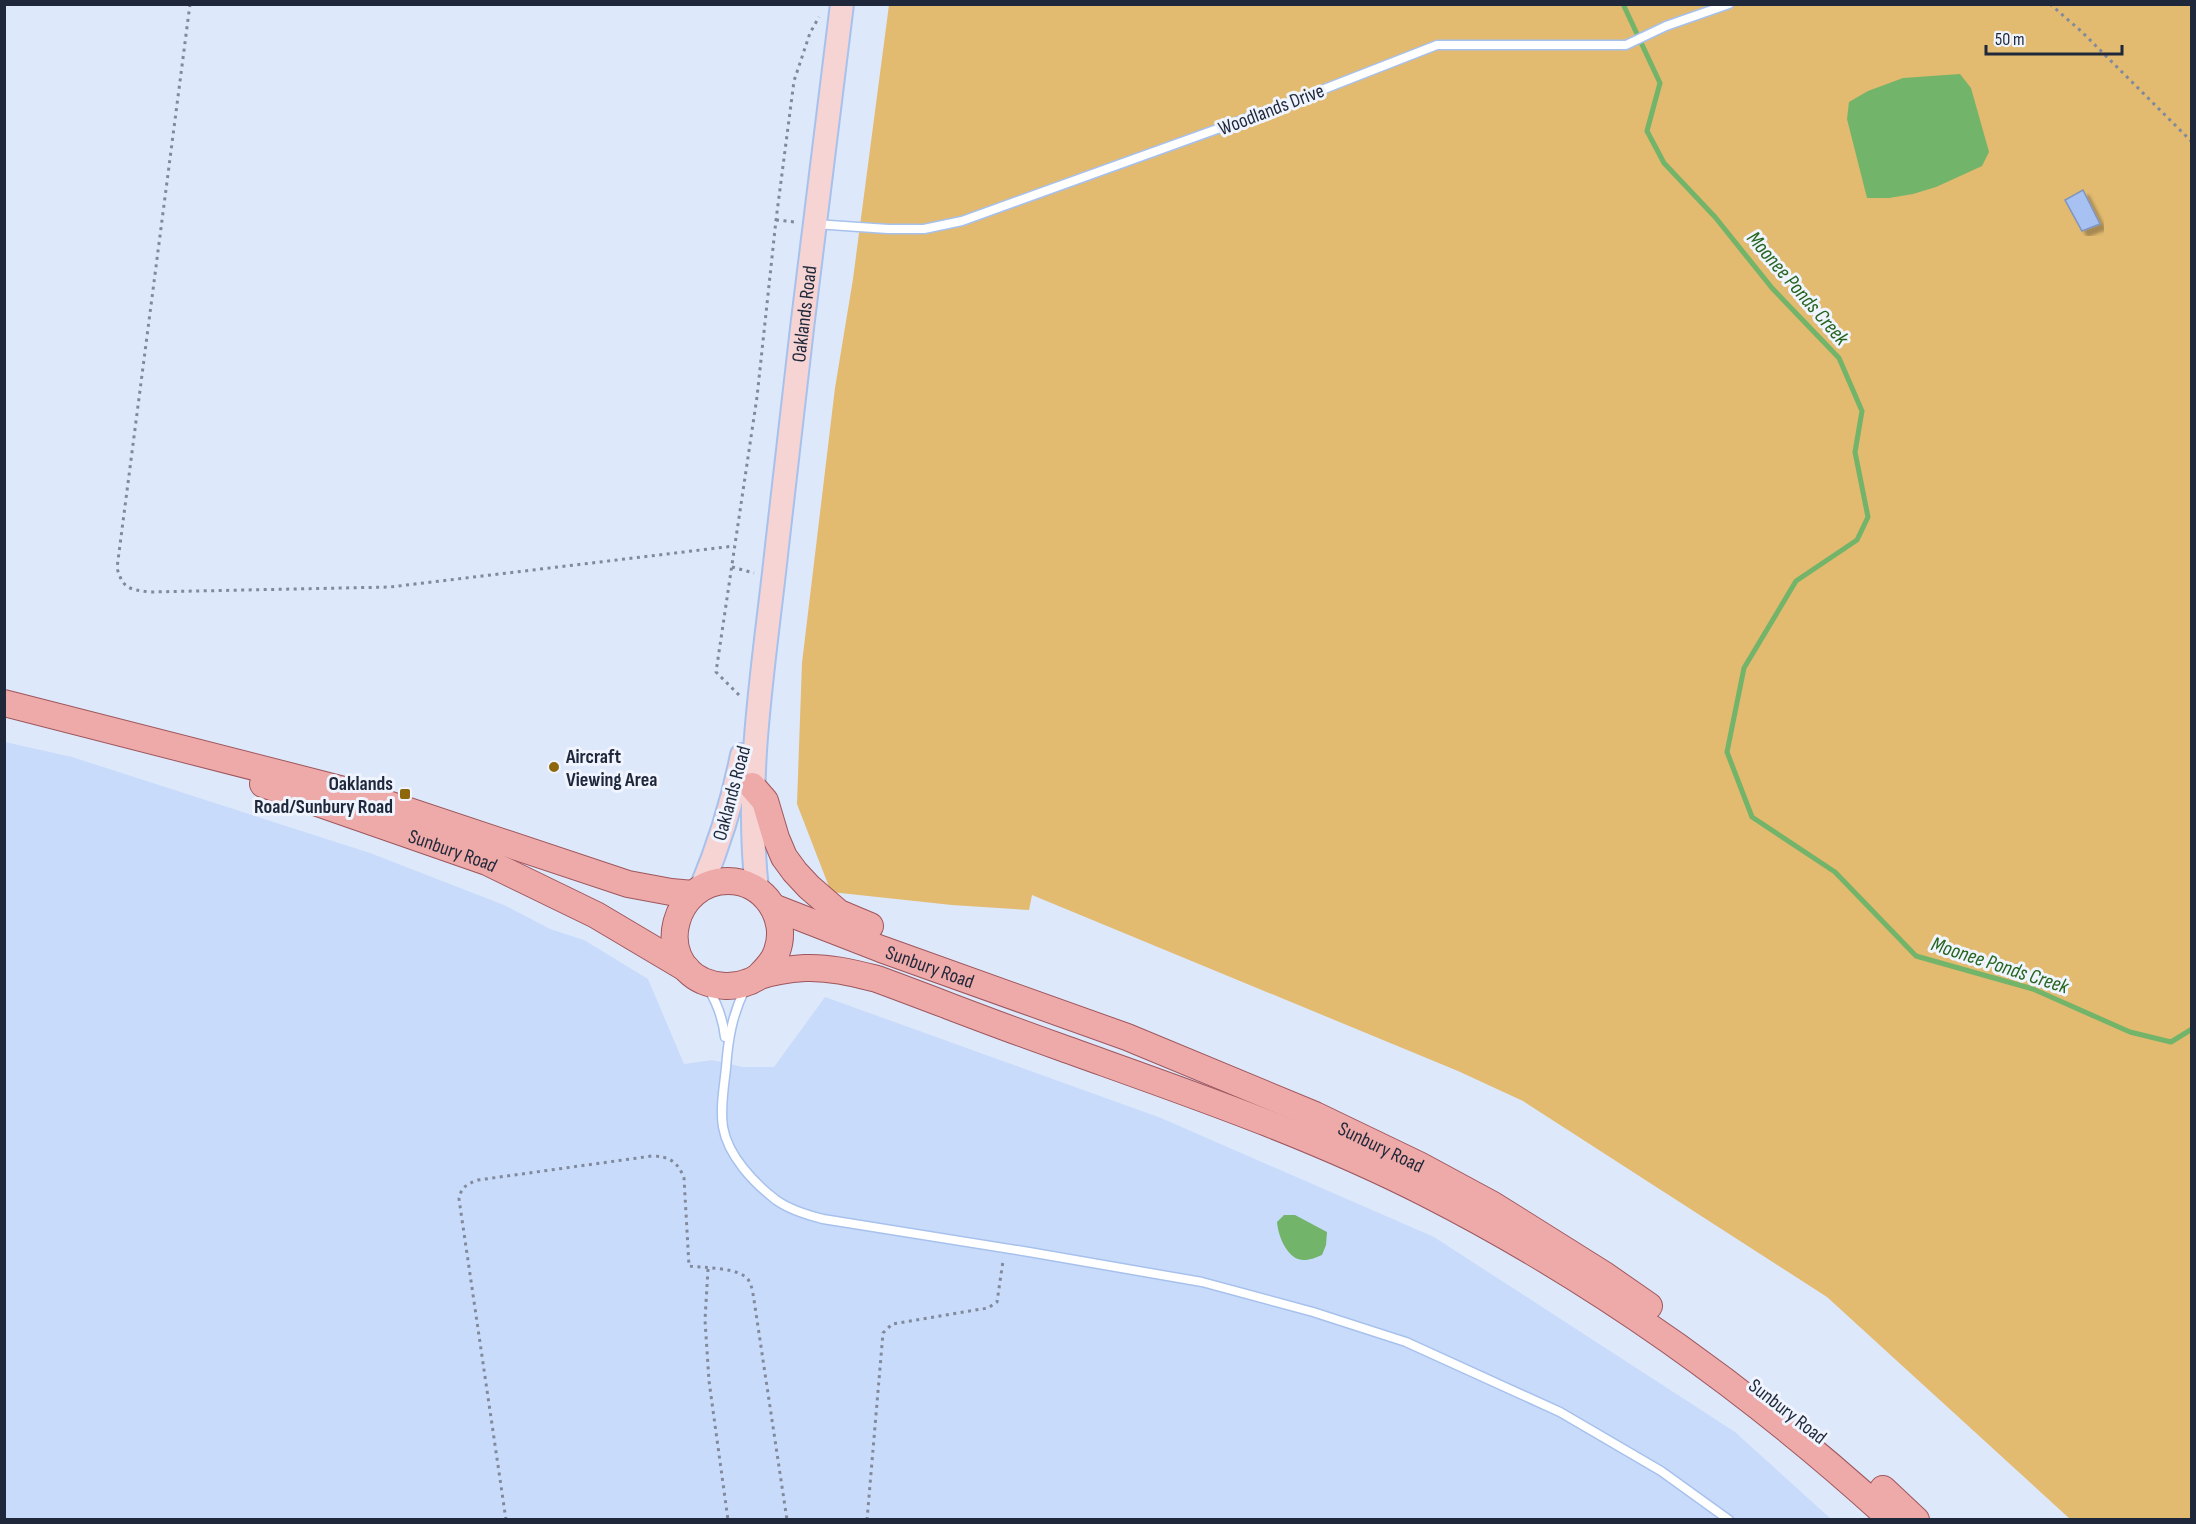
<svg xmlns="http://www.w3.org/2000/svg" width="2196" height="1524" viewBox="0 0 2196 1524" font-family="'Sofia Sans Condensed',sans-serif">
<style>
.built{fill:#c9dbfb}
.green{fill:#e2ba70}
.water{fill:#72b46a}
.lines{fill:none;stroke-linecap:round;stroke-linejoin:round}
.stream{stroke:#72b46a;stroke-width:5}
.building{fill:#a7c2f2;stroke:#7d95c0;stroke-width:1.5;filter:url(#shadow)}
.service-casing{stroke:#a7c1ed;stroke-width:11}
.secondary-casing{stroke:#a7c1ed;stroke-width:26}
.primary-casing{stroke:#9e575d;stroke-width:28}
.path{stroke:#808a9c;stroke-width:3;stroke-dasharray:3 4.5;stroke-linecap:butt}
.service{stroke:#fff;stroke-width:8}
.secondary{stroke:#f6d4d4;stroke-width:22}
.primary{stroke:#eea9a9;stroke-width:26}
.poi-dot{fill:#8e670c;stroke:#eff4fe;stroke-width:2}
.labels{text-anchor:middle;stroke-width:6;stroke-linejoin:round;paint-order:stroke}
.street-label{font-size:20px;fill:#1f283a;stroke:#eff4fe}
.poi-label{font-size:20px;font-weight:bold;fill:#1f283a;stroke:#eff4fe;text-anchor:start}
.water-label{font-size:21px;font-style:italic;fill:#26651e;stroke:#eff4fe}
</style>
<defs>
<filter id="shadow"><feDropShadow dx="5.5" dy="5.5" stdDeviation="1.5" flood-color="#0004"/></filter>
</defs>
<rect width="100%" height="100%" fill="#dde8fa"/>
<polygon class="built" points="5,742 72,757 370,853 504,905 550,929 584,940 648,979 684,1064 712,1060 743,1067 774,1067 825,997 1161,1118 1434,1237 1735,1432 1831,1519 5,1520"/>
<polygon class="green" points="889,5 2191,5 2191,1519 2070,1519 1827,1297 1523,1101 1458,1071 1032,895 1029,910 952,905 831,892 797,804 802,663 835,388 853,279"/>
<g class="water">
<polygon points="1960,74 1971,88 1989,152 1982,166 1936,187 1913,194 1889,198 1867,198 1847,119 1849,102 1868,91 1903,78"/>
<path d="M1284 1215H1295L1327 1232 1326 1245 1322 1255C1315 1258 1306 1262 1298 1259 1285 1254 1278 1234 1277 1222Z"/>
</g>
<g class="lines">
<polyline class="stream" points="1623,4 1660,83 1647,131 1664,163 1715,217 1772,288 1839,358 1862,411 1855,452 1868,517 1857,540 1796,581 1744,668 1727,752 1752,817 1835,872 1916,956 2033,989 2130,1032 2171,1042 2192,1029"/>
</g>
<polygon class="building" points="2083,190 2100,224 2082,231 2065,200"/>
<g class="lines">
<defs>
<g id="service">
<polyline points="815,224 888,229 924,229 962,221 1273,109 1437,45 1626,45 1666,26 1729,4"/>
<path d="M708 988C717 1003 723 1019 725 1037"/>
<path d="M745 989C732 1015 728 1040 726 1068 724 1087 720 1108 723 1127 728 1156 754 1183 776 1200 790 1210 807 1215 823 1219L1029 1252 1202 1282 1313 1312 1406 1342 1560 1412 1661 1471 1729 1520"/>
</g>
<g id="secondary">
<path d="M701 888C719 845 733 800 742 755"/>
<path id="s1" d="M757 889C744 775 765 659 777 546 797 365 819 185 842 4"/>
</g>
<g id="primary">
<polyline points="4,703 352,792 628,884 671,892 693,894"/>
<path id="s2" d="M263 784 487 862 596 915 687 969"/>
<polyline points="752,786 765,801 776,838 784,857 795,872 809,887 839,913 870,926"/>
<path id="s3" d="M773 907 881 949 1127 1037 1315 1115 1419 1165 1493 1205 1603 1274 1649 1306"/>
<path d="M758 977C766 969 774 962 777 951 789 918 764 881 728 881 674 881 653 958 703 981 717 987 734 988 748 982 752 981 756 978 760 976 774 971 790 969 805 968 830 967 853 973 877 979 937 1001 997 1025 1057 1046 1182 1091 1307 1133 1425 1193 1594 1279 1752 1392 1892 1520"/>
<polyline points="1883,1489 1916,1520"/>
</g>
</defs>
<use href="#service" class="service-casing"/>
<use href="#secondary" class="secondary-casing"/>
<use href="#primary" class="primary-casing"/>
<g class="path">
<path d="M190 4 117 568C123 589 129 589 149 592L390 587 734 546"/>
<polyline points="2050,4 2082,32 2192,142"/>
<polyline points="776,220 795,222"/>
<polyline points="732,567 754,573"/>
<polyline points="739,695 716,672 757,397 776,220 794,81 810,33 819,17"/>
<polyline points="708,1269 705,1320 709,1381 728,1520"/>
<path d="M506 1520 459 1199C461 1187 467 1184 478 1180L652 1156C669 1156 678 1162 684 1178L689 1266C703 1268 742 1267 749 1281 752 1286 753 1294 754 1300L787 1520"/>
<polyline points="867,1520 883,1333 892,1324 988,1308 997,1302 1003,1261"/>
</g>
<use href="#service" class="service"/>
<use href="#secondary" class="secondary"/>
<use href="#primary" class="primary"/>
</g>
<g class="poi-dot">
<circle cx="554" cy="767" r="6"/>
<rect x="399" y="788" width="12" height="12" rx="3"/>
</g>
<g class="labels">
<g class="street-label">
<text transform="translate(1271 109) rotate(-21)" y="7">Woodlands Drive</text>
<text dy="7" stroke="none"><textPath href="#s1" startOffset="578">Oaklands Road</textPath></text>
<text transform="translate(731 793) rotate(-75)" y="7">Oaklands Road</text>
<text dy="7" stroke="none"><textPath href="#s2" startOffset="201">Sunbury Road</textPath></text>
<text dy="7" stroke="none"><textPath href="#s3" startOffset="168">Sunbury Road</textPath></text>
<text dy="7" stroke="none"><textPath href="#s3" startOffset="654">Sunbury Road</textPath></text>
<text transform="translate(1788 1411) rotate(38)" y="7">Sunbury Road</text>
</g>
<g class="poi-label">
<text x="566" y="763">Aircraft<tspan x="566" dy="23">Viewing Area</tspan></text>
<text x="393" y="790" text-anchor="end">Oaklands<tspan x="393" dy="23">Road/Sunbury Road</tspan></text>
</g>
<g class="water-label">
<text transform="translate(1798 288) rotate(49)" y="7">Moonee Ponds Creek</text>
<text transform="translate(2000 965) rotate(18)" y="7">Moonee Ponds Creek</text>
</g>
</g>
<rect width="2196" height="1524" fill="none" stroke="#1f283a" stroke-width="12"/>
<path d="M1986 45v9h136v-9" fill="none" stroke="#1f283a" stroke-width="3"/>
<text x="1995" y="45" font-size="18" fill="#1f283a" stroke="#eff4fe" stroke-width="4.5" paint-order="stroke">50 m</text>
</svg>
